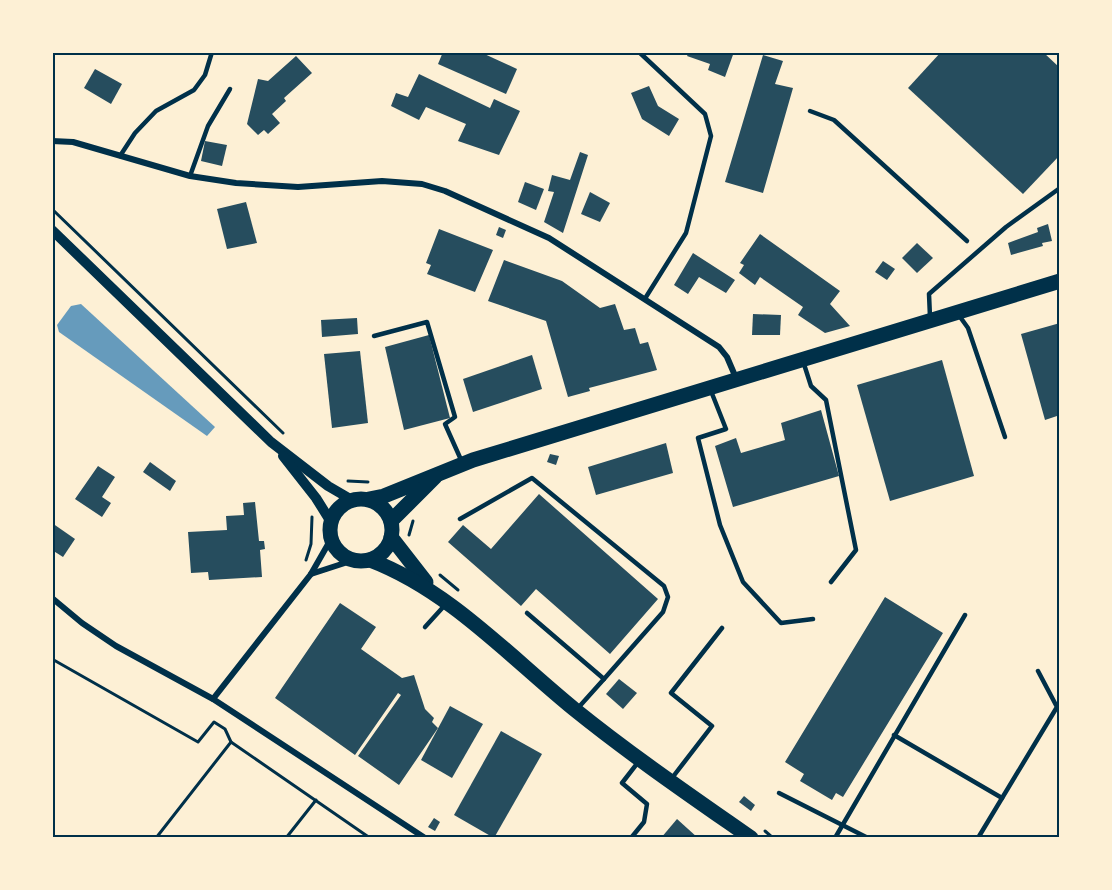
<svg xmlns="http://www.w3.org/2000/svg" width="1112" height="890" viewBox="0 0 1112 890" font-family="Cabin,sans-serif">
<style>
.water{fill:#669bbc}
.building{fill:#264d5e}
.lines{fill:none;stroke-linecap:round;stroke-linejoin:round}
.path{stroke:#003049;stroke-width:3}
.service{stroke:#003049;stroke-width:4.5}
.minor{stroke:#003049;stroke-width:6}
.tertiary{stroke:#003049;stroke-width:10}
.primary{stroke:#003049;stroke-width:15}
.neatline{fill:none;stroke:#003049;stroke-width:2}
</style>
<rect width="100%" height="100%" fill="#fdf0d5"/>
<polygon class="water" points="81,304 215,427 207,436 59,332 57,325 71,306"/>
<g class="building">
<polygon points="443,52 480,52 517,69 506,94 438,64"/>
<polygon points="689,52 734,52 725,77 708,70 710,64 687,56"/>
<polygon points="941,52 1043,52 1060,68 1060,155 1023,194 908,88"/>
<polygon points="763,55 783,61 775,84 793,88 763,193 725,182"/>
<polygon points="296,56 312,73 284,98 286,101 272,114 280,123 268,134 264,130 258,135 247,124 258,79 268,81"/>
<polygon points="95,69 122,84 111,104 84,88"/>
<polygon points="419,74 490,108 494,99 520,111 499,155 458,141 466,124 426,107 419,120 391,106 396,93 408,97"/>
<polygon points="649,86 658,106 679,119 669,136 642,119 631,93"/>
<polygon points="205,141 227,145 222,166 201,161"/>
<polygon points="580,152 588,155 563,233 544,222 554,192 548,191 552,175 570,180"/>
<polygon points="525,182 544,189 536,210 518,202"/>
<polygon points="590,192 610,203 600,222 581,214"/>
<polygon points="246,202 257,243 227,249 217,209"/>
<polygon points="1048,224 1052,241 1042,243 1043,246 1011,255 1008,243 1038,232 1037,228"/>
<polygon points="499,227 506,230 503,238 496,235"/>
<polygon points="439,229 493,250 475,292 427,274 431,265 426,263"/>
<polygon points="760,234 840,291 830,304 850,326 825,333 798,315 803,307 760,277 755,285 739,273 744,265 740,263"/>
<polygon points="917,243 933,258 917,273 902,258"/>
<polygon points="693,253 735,280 726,293 699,277 688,294 674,285"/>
<polygon points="504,260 562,281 600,308 615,304 624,330 635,328 640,344 648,342 657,370 589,388 590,391 568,397 546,321 488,301"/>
<polygon points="883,261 895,269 887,280 875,272"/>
<polygon points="753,314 781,315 780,335 752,335"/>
<polygon points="357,318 358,334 322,337 321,320"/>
<polygon points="1060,323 1060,415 1045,420 1021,334"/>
<polygon points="429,335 450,418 404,430 385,347"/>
<polygon points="360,351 368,423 332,428 324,354"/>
<polygon points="532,355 542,389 473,412 463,379"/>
<polygon points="942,360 974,476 890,501 857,385"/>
<polygon points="821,410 839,476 733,507 715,446 736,438 741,453 785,440 781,423"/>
<polygon points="666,443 673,473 596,495 588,467"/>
<polygon points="550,454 559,456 556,465 547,462"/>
<polygon points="150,462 176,481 170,491 143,472"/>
<polygon points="98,466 115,477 102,497 111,503 102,517 75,499"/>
<polygon points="539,494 658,599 610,654 536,589 521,606 448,542 463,525 491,549"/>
<polygon points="255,502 259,541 264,541 265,549 260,550 262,577 209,580 208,572 191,573 188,532 227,530 226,516 244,515 243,503"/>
<polygon points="52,523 75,539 63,557 52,550"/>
<polygon points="885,597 943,633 843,797 836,793 832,800 800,781 804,774 785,762"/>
<polygon points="340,603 376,627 361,649 402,678 414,675 425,709 434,718 432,722 438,728 399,785 358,756 401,695 398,693 355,755 275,698"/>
<polygon points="619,679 637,693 623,709 606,694"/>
<polygon points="450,706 483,724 452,778 421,760"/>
<polygon points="501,731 542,754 494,838 454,815"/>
<polygon points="744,796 755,805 751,811 739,802"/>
<polygon points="434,818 440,822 435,831 428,827"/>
<polygon points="677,819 698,838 661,838"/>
</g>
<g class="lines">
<g class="path">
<polyline points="52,209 283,433"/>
<polyline points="348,481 368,482"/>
<polyline points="409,535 413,521"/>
<polyline points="306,560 311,544 312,517"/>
<polyline points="440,575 458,590"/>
<polyline points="52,659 198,742 214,722 225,729 231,742"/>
<polyline points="765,831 773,838"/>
<polyline points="156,838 231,742 370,838"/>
<polyline points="286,838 316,800"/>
</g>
<g class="service">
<polyline points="639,52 705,114 711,136 686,233 646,297"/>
<polyline points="810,111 834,120 967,241"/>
<polyline points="120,156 135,133 156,111 194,90 205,75 212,52"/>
<polyline points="190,176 208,126 230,89"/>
<polyline points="958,314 968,328 1005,437"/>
<polyline points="930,317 929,294 1006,227 1060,188"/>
<polyline points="374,336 427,322 455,417 445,424 462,462"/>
<polyline points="803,361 811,386 826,400 856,550 831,582"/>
<polyline points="711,391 726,429 698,438 720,525 743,582 781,623 813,619"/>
<polyline points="460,519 532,478 664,586 668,597 663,612 604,679"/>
<polyline points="527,613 604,679 578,708"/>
<polyline points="425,627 445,605"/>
<polyline points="894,735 1002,798"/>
<polyline points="672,778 712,726 671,693 722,628"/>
<polyline points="779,793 868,838"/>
<polyline points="631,838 644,822 647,804 622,783 639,761"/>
<polyline points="835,838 965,615"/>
<polyline points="978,838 1057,707 1038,671"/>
</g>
<g class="minor">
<polyline points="52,141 73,142 190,176 236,183 298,187 382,181 422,184 445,191 549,238 719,347 727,357 736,378"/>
<polyline points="311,574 354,560"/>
<polyline points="52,598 82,623 116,646 213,699 425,838"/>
<polyline points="213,699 311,574 331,539"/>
</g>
<g class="tertiary">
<polyline points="52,230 271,442 328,486 352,500"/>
<polyline points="283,456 316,498 331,522"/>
</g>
<g class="primary">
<circle cx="361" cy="530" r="31"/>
<polyline points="369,499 384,496 473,460 1060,281"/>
<polyline points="391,521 435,477"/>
<polyline points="391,537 426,582"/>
<path d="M370 560C449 590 509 656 574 709 631 755 691 796 751 838"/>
</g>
</g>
<rect width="1112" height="890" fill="none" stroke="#fdf0d5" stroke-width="108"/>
<rect x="54" y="54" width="1004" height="782" class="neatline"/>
</svg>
